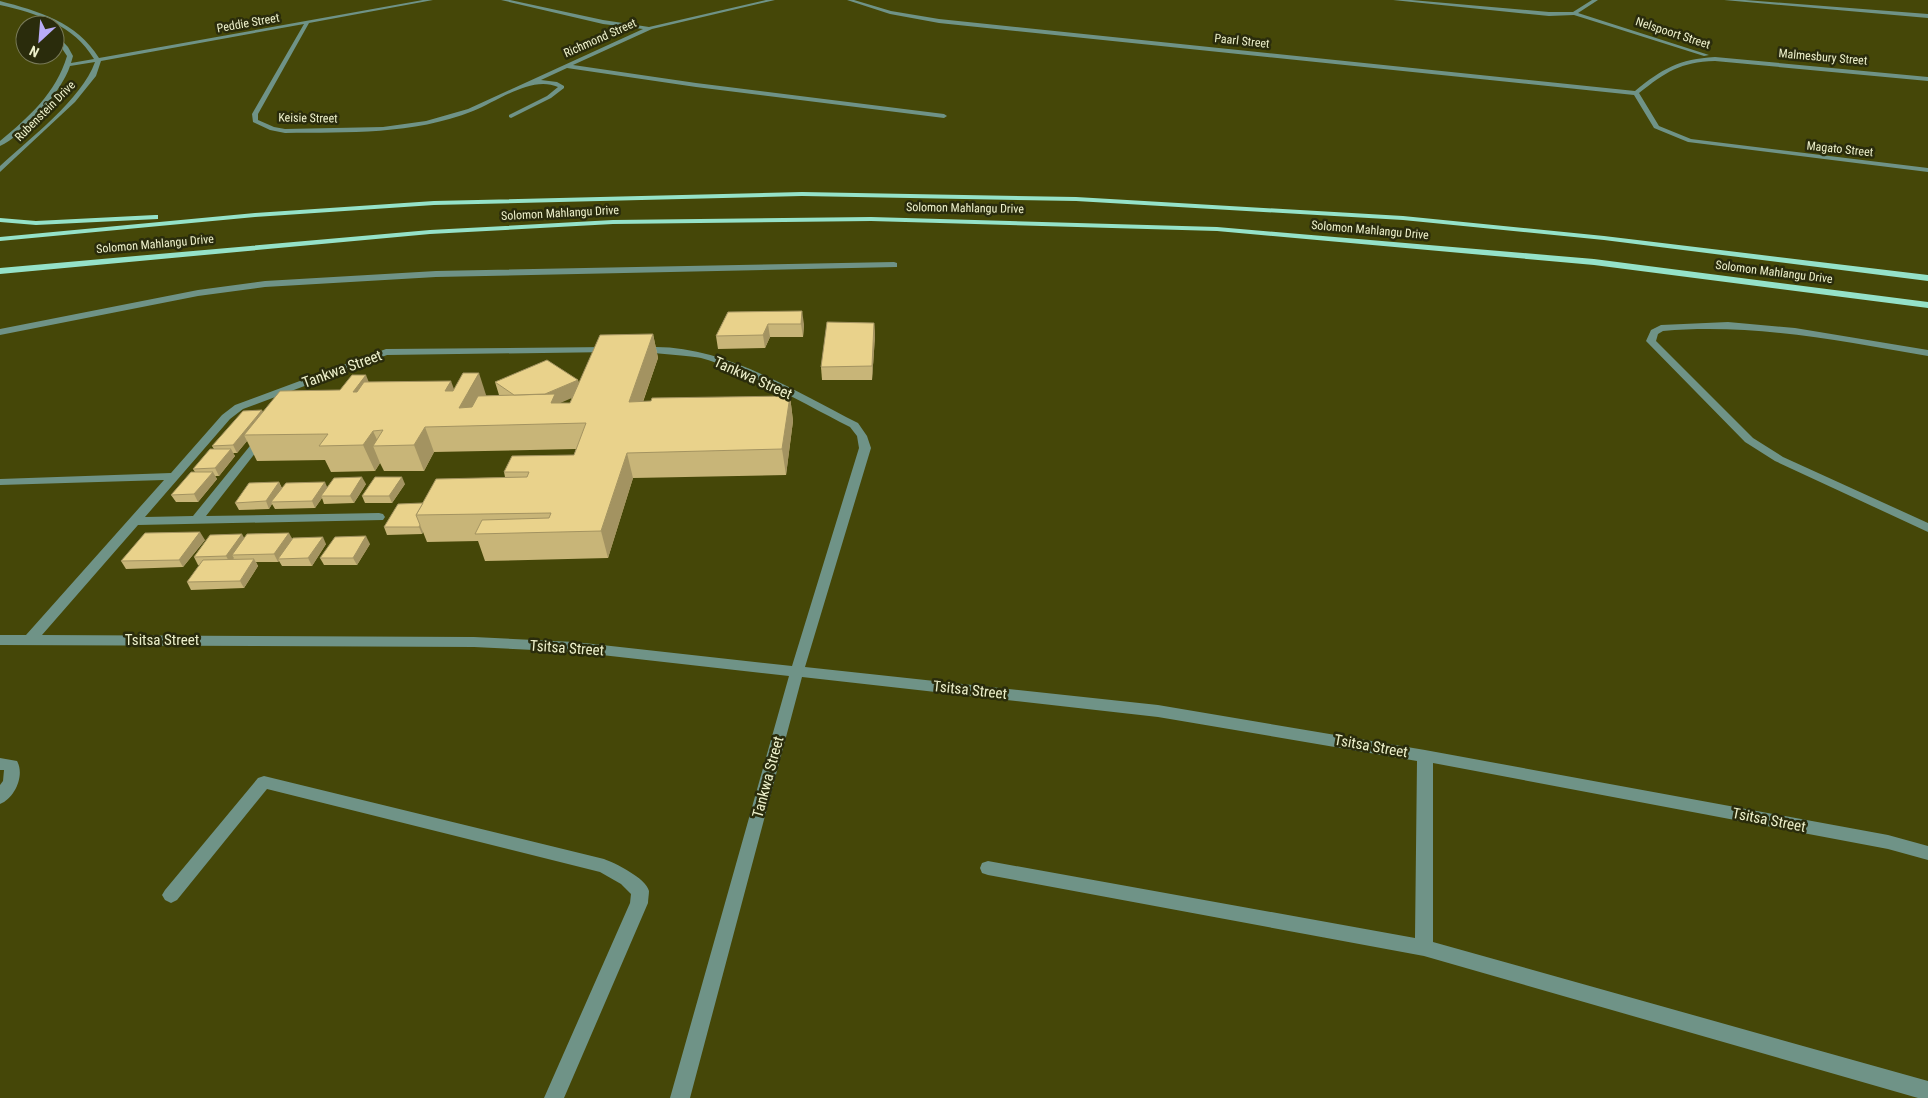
<svg xmlns="http://www.w3.org/2000/svg" width="1928" height="1098" viewBox="0 0 1928 1098" font-family="'Roboto Condensed',sans-serif">
<style>
.lines{fill:none;stroke-linecap:round;stroke-linejoin:round}
.minor{fill:#6f9387;fill-rule:evenodd}
.major{fill:#95e2c9;fill-rule:evenodd}
.wall{fill:#c8b578;fill-rule:evenodd}
.shaded-wall{fill:#a39361}
.building{fill:#e9d28b;stroke:#a39361}
.labels{text-anchor:middle;stroke-width:5;stroke-linejoin:round;paint-order:stroke}
.far-street-label{font-size:12px;fill:#edf0cb;stroke:#2a2c0c}
.street-label{font-size:15px;fill:#edf0cb;stroke:#2a2c0c}
</style>
<rect width="100%" height="100%" fill="#454708"/>
<g class="lines">
<g class="minor">
<path d="M423 0H433L309 23 258 114V120L274 127 285 129 383 127 426 121 468 109 643 29 603 24 501 0H510L603 20 649 27 766 0H775L652 29 573 65 696 83 944 114 947 116 944 118 696 87 567 68 541 80 557 82 564 86V88L551 98 511 118 509 117V115L547 96 558 87C532 75 498 101 473 111 413 135 348 132 285 133L270 130 253 122 252 114 304 24 101 61 96 76 75 102 0 172V166C29 139 82 99 95 62L70 66C62 91 23 136 0 146V141C29 117 56 93 67 56L55 38V33L68 47 73 56 71 63 94 59C74 25 36 13 0 5V1C38 11 77 22 99 58Z"/>
<path d="M847 0H854L891 11 939 19 1635 91C1662 69 1679 59 1715 57L1928 77V81L1715 61C1680 62 1666 72 1639 93L1659 126 1691 139 1928 168V172L1688 142 1654 128 1634 95 939 23 890 14Z"/>
<polygon points="1393,0 1411,0 1549,12 1573,12 1592,0 1598,0 1578,13 1709,55 1704,56 1574,15 1549,16"/>
<polygon points="1724,0 1745,0 1928,14 1928,18"/>
<polygon points="894,262 897,263 897,267 436,277 265,287 198,296 0,335 0,329 198,290 265,281 436,271"/>
<path d="M1728 322 1795 328 1928 350V356C1840 341 1753 323 1663 331L1658 334 1656 341 1753 438 1783 457 1928 523V532L1775 461 1745 442 1646 341 1651 330 1661 325Z"/>
<path d="M609 347 614 350 612 352 387 355 243 409 230 419 145 517 193 516 258 436 262 435 267 438 206 516 379 513 383 514 385 517 383 520 138 525 42 635 474 637 575 642 792 666 859 448 857 436 850 427C804 404 751 372 701 358 689 355 638 353 634 350 639 345 649 347 656 347 726 347 796 392 858 423L867 436 871 448 805 667 1158 705 1425 750 1888 835 1928 846V860L1888 849 1433 763V942L1928 1081V1098H1918L1424 956 988 875 982 873 980 868 982 863 988 861 1415 938 1417 761 1158 717 802 677 690 1098H670L789 676 575 652 474 647 0 645V635H26L164 480 0 485V479L171 473 222 415 235 405 386 349Z"/>
<path d="M0 758 17 761C25 775 15 798 0 804V785L3 781 4 770H0Z"/>
<path d="M264 776 604 859C615 863 646 878 649 891 649 894 648 900 648 903L564 1098H544L630 903 631 894 621 884 600 872 267 789 177 900 171 903 165 900 162 895 165 890 258 778Z"/>
</g>
<g class="major">
<polygon points="802,192 1076,197 1403,216 1604,236 1928,275 1928,281 1604,240 1403,220 1076,201 802,196 434,205 255,217 0,241 0,237 255,213 434,201"/>
<polygon points="155,215 158,215 158,219 36,225 0,222 0,218 36,221"/>
<polygon points="871,217 1217,227 1594,259 1928,302 1928,308 1594,265 1217,231 871,221 613,224 430,234 0,274 0,268 430,230 613,220"/>
</g>
</g>
<g class="wall">
<polygon points="728,312 804,324 803,337 770,337 765,348 718,349 716,336"/>
<polygon points="874,323 875,336 872,380 822,380 821,367"/>
<path d="M653 334 658 358 643 402 790 396 793 421 786 475 633 478 608 558 485 561 478 541 427 542 423 532 422 534 387 535 384 527 423 503 505 477 504 472 574 455 576 449 434 452 424 471H384L380 463 375 471 331 472 325 460 257 461 247 441 237 453H233L235 456 219 476H215L217 479 198 502H176L171 495 195 472 193 469 214 449 212 446 263 412 369 382 454 389 487 396 499 395 495 382 578 380 579 383ZM572 397 570 403H559Z"/>
<polygon points="279,482 282,488 327,487 366,484 354,503 324,504 322,498 315,508 275,509 272,504 269,509 239,510 235,503"/>
<polygon points="405,484 392,503 365,503 362,496"/>
<polygon points="244,538 292,539 326,544 312,566 282,566 279,561 278,562 256,562 258,566 244,588 191,590 187,582 200,565 198,565 194,557"/>
<polygon points="205,540 183,567 126,569 121,561"/>
<polygon points="370,544 357,565 324,565 320,558"/>
</g>
<g class="shaded-wall">
<polygon points="802,311 804,324 803,337 801,324"/>
<polygon points="874,323 875,336 872,380 872,366"/>
<polygon points="768,324 770,337 765,348 763,335"/>
<polygon points="653,334 658,358 634,427 629,402"/>
<polygon points="479,373 487,398 472,426 459,408"/>
<polygon points="366,375 376,400 353,392"/>
<polygon points="578,380 581,394 558,404 525,403"/>
<polygon points="451,381 460,405 445,391"/>
<polygon points="790,396 793,421 786,475 782,449"/>
<polygon points="262,410 266,417 244,435 247,441 237,453 233,445"/>
<polygon points="425,427 434,452 424,471 414,445"/>
<polygon points="373,431 380,446 373,446 380,463 375,471 363,445"/>
<polygon points="231,449 235,456 219,476 215,468"/>
<polygon points="627,453 633,478 608,558 601,531"/>
<polygon points="213,472 217,479 198,502 194,494"/>
<polygon points="362,477 366,484 354,503 350,496"/>
<polygon points="402,477 405,484 392,503 389,496"/>
<polygon points="279,482 282,489 271,502 272,504 269,509 266,501"/>
<polygon points="325,482 328,489 321,496 322,498 315,508 312,501"/>
<polygon points="420,525 423,532 422,534 419,527"/>
<polygon points="200,532 205,540 183,567 179,560"/>
<polygon points="289,533 293,540 278,559 279,561 278,562 274,554"/>
<polygon points="242,534 246,541 232,555 234,558 230,563 226,556"/>
<polygon points="366,536 370,544 357,565 353,558"/>
<polygon points="323,537 326,544 312,566 308,558"/>
<polygon points="254,559 258,566 244,588 240,581"/>
</g>
<g class="building">
<polygon points="802,311 801,324 768,324 763,335 716,336 728,312"/>
<polygon points="827,322 874,323 872,366 821,367"/>
<polygon points="653,334 629,402 651,401 652,398 790,396 782,449 627,453 601,531 475,534 482,520 549,518 551,513 416,515 436,479 527,477 529,472 504,472 512,456 574,455 586,423 425,427 414,445 373,446 383,430 373,431 363,445 319,446 328,434 244,435 280,391 340,390 352,375 366,375 353,392 357,392 364,382 451,381 445,391 453,391 463,373 479,373 459,408 472,407 478,396 555,394 551,403 570,403 600,335"/>
<polygon points="547,360 578,380 545,394 514,395 495,382"/>
<polygon points="262,410 233,445 212,446 243,411"/>
<polygon points="210,449 231,449 215,468 193,469"/>
<polygon points="191,472 213,472 194,494 171,495"/>
<polygon points="362,477 350,496 321,496 334,478"/>
<polygon points="375,477 402,477 389,496 362,496"/>
<polygon points="279,482 266,501 235,503 249,483"/>
<polygon points="325,482 312,501 271,502 286,483"/>
<polygon points="423,503 416,515 420,525 419,527 384,527 398,504"/>
<polygon points="200,532 179,560 121,561 145,533"/>
<polygon points="289,533 274,554 232,555 247,534"/>
<polygon points="242,534 226,556 194,557 210,535"/>
<polygon points="366,536 353,558 320,558 335,537"/>
<polygon points="323,537 308,558 278,559 293,538"/>
<polygon points="254,559 240,581 187,582 203,560"/>
</g>
<g class="labels">
<g class="far-street-label">
<text transform="translate(248 23) rotate(-10)" y="4">Peddie Street</text>
<text transform="translate(1673 33) rotate(18)" y="4">Nelspoort Street</text>
<text transform="translate(600 38) rotate(-24)" y="4">Richmond Street</text>
<text transform="translate(1242 41) rotate(6)" y="4">Paarl Street</text>
<text transform="translate(1823 57) rotate(5)" y="4">Malmesbury Street</text>
<text transform="translate(45 111) rotate(-45)" y="4">Rubenstein Drive</text>
<text transform="translate(308 118) rotate(1)" y="4">Keisie Street</text>
<text transform="translate(1840 149) rotate(6)" y="4">Magato Street</text>
<text transform="translate(965 208) rotate(1)" y="4">Solomon Mahlangu Drive</text>
<text transform="translate(560 213) rotate(-3)" y="4">Solomon Mahlangu Drive</text>
<text transform="translate(1370 230) rotate(5)" y="4">Solomon Mahlangu Drive</text>
<text transform="translate(155 244) rotate(-5)" y="4">Solomon Mahlangu Drive</text>
<text transform="translate(1774 272) rotate(7)" y="4">Solomon Mahlangu Drive</text>
</g>
<g class="street-label">
<text transform="translate(342 369) rotate(-20)" y="5">Tankwa Street</text>
<text transform="translate(753 378) rotate(24)" y="5">Tankwa Street</text>
<text x="162" y="645">Tsitsa Street</text>
<text transform="translate(567 648) rotate(4)" y="5">Tsitsa Street</text>
<text transform="translate(970 690) rotate(6)" y="5">Tsitsa Street</text>
<text transform="translate(1371 746) rotate(10)" y="5">Tsitsa Street</text>
<text transform="translate(768 777) rotate(-75)" y="5">Tankwa Street</text>
<text transform="translate(1769 820) rotate(11)" y="5">Tsitsa Street</text>
</g>
</g>
<g transform="translate(40 40) rotate(206)"><circle r="24" fill="#2a2c0c" stroke="#787a58"/>
<path d="M0-4L9 19L0 12L-9 19Z" fill="#b8abf7"/>
<text y="-8" font-size="14" font-weight="bold" text-anchor="middle" fill="#edf0cb">N</text>
</g>
</svg>
